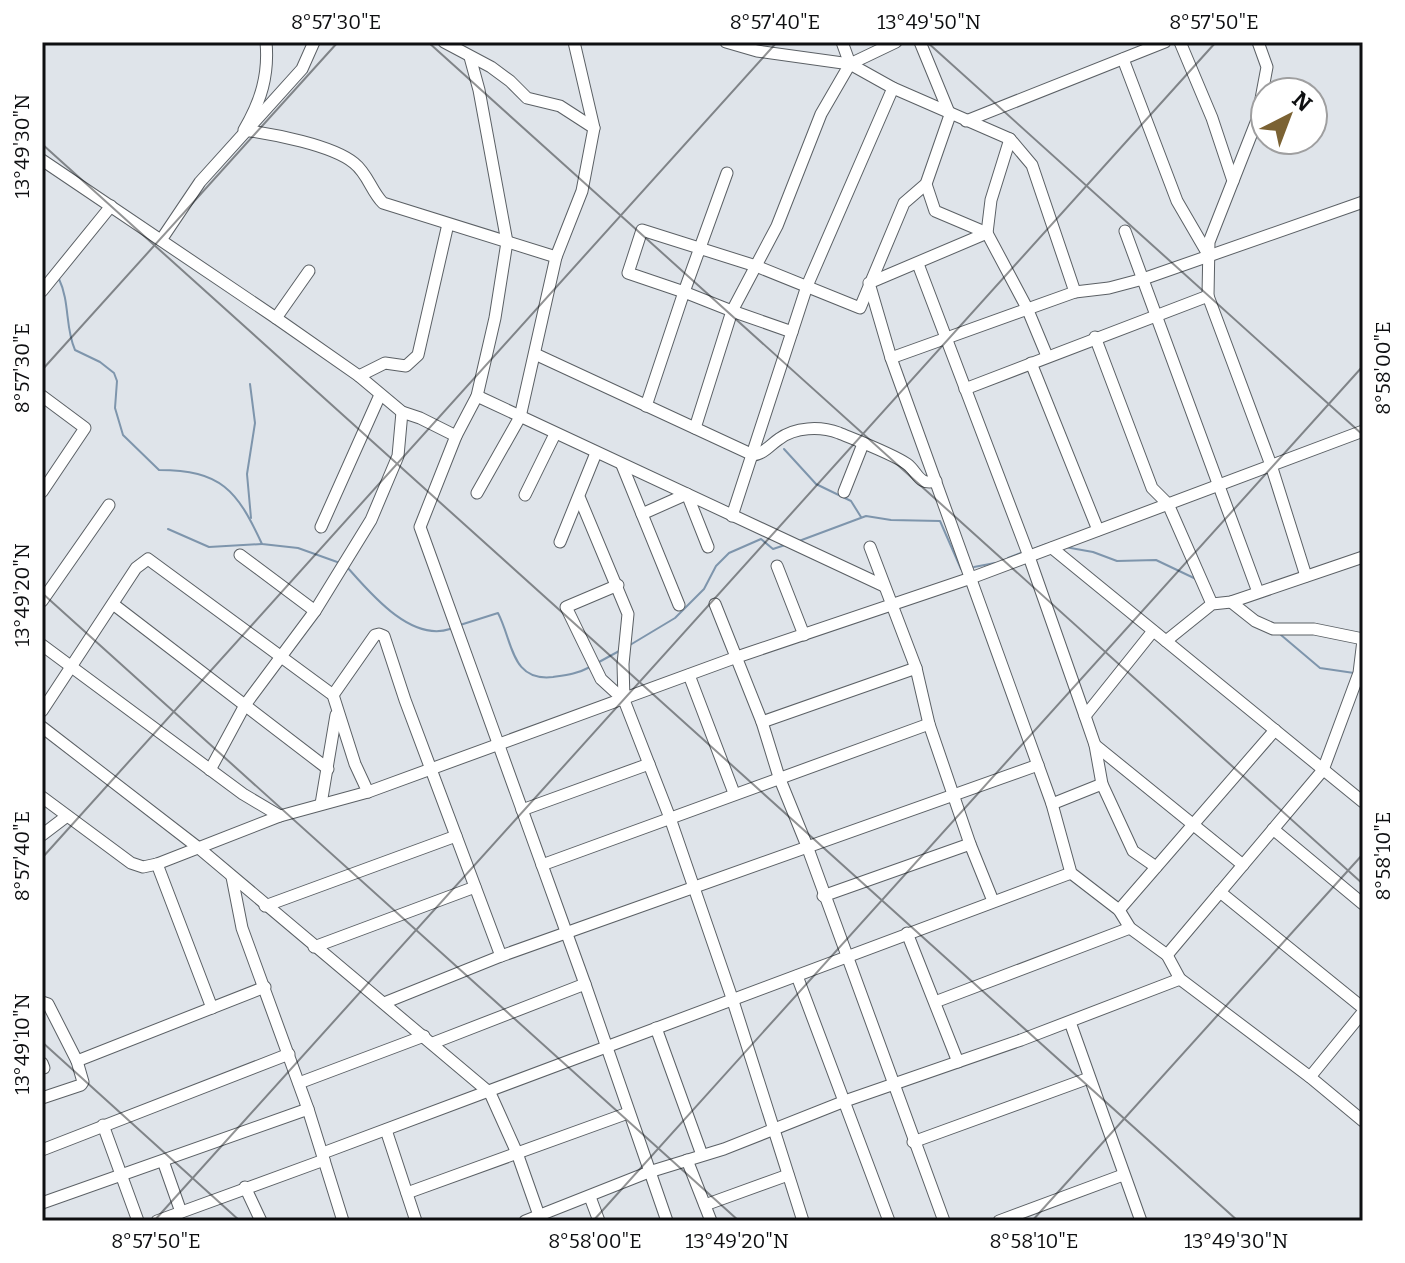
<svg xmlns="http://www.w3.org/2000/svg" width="1405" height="1263" viewBox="0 0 1405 1263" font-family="Bitter,serif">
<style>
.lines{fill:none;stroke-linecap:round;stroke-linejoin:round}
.stream{stroke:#7e95ac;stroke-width:2}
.minor-casing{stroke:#5b6065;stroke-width:13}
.minor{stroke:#fff;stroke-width:11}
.ticks{fill:none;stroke:#0e0f11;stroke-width:2;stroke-opacity:0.45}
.neatline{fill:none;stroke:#0e0f11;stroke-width:3}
.ticks-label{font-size:20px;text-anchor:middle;fill:#0e0f11}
</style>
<rect width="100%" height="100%" fill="#dfe4ea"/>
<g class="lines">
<g class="stream">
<path d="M59 279C70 302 65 328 75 350L100 362 114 373 117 381 115 408 123 435 159 470C221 470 237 490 262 544L298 548 340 563"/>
<polyline points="250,384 255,423 247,474 251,518"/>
<polyline points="784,449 816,484 851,501 861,517"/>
<polyline points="168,529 209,547 262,544"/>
<polyline points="799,541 866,516 891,520 940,521 961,569 963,569"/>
<polyline points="1065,547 1093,552 1117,561 1156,560 1196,579"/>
<polyline points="1031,550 1047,544"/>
<polyline points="1008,558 1021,553"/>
<polyline points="974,567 995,563"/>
<path d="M348 568C371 594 411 642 450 629"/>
<path d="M460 625 498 613C513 642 511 682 553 677 567 675 577 674 590 667"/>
<polyline points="1281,635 1320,668 1354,673"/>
<polyline points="630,645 675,618 704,589 716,566 729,553 761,539 773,549 785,545"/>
<polyline points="599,662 621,650"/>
</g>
<defs>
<g id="minor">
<path d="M266 42C269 75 261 101 244 130 273 134 332 145 354 163 368 174 371 191 383 203L556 257"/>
<polyline points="444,42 491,67 510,81 527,98 560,106 594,128"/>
<polyline points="726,42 757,51 850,64 893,88 1010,139 1032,165 1075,292"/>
<polyline points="842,42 850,64"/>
<polyline points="1180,42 1212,118 1233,181 1209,242 1208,296 1271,465 1306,576"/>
<polyline points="470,57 479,90 507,242 495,318 477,396 456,436 420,527 585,984 667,1221"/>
<polyline points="1123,59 1177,201 1209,256"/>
<polyline points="966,121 1165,42"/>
<polyline points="1010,139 991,200 987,233 1027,308 1047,356"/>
<polyline points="42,160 276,318 359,376 402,412 420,418 456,436"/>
<polyline points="727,173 684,292 628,273 642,230 756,266 860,308 904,203 926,184 950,115 920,42"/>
<polyline points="1233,181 1257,120 1267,67 1258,42"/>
<polyline points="926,184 935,211 987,233"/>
<polyline points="1125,231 1258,592"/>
<polyline points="987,233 869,283 891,358 1052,804 1071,873 1119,910 1130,928 1167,955 1180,979 1310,1077 1363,1121"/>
<polyline points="161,240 200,182 302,69 314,42"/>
<polyline points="918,264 1027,551 1085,716 1095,745 1102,784 1133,851 1156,867"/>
<polyline points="42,291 111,206"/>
<polyline points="276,318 309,271"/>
<polyline points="1095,337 1152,488 1168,504 1212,604"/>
<path d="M535 354 753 455C764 454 770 445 779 439 795 427 820 426 839 433 856 440 893 454 907 464 918 472 918 486 936 481"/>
<polyline points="891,358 1075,292 1109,288 1143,279 1363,202"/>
<polyline points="1031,363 1098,530"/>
<polyline points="359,376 385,363 406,366 418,355 448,224"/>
<polyline points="965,389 1208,296"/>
<polyline points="42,396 85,428 42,492"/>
<polyline points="477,396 884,586"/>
<polyline points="646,406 684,292 732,311 777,226 821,114 850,64 896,42"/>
<polyline points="695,428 732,311 792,332"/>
<polyline points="622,465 679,605"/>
<polyline points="844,492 863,444"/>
<polyline points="477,493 520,417 556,257 582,191 594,128 574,42"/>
<polyline points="525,495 555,434"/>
<polyline points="580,499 628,614 623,664 624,700 670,818 732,998 803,1221"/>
<polyline points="642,514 687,494 708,547"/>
<polyline points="732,516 807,286 893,88"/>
<polyline points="321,527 380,395"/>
<polyline points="560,542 596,453"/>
<polyline points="870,547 916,668 929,724 970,844 993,901"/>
<polyline points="1052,548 1363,802"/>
<polyline points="240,555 315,611"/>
<polyline points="777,566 804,635"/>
<polyline points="618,585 566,607 601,679 624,700"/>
<polyline points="42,601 109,505"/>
<polyline points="1231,602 1255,621 1273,629 1314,629 1363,639"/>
<polyline points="113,604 328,769"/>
<polyline points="715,604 762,722 779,777 807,846 944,1221"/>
<polyline points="1166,641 1212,604 1231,602 1363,557"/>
<polyline points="42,645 243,794 280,816"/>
<polyline points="689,675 734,793"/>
<polyline points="333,695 375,635 379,634 384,636 405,700 501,956"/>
<polyline points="42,711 136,568 148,559 333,695 355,764 368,792"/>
<polyline points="1085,716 1153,631"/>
<polyline points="762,722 916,668"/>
<polyline points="42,727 200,849 490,1093 517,1153 541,1221"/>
<polyline points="1095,745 1243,865"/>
<polyline points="210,770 245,705 315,611 371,520 398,456 402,412"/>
<polyline points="42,797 131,863 143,867 157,864 280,816 368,792 737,657 971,578 1363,431"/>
<polyline points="321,804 336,715"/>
<polyline points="1052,804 1102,784"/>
<polyline points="522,810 649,764"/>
<polyline points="1273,829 1363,904"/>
<polyline points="42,835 67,816"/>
<polyline points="157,864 212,1008"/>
<polyline points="542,865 929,724"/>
<polyline points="232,877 242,928 308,1109 343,1221"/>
<polyline points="1220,892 1363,1008"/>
<polyline points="823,896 970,844"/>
<polyline points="265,906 456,836"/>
<polyline points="1119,910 1275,730"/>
<polyline points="907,933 958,1062"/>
<polyline points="314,947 475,887"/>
<polyline points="1167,955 1323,770 1359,673 1363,640"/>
<polyline points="797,976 889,1221"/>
<polyline points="42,1002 48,1004 77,1061 83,1082 81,1085 42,1098"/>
<polyline points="935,1002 1130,928"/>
<polyline points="384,1003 501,956 1038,765"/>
<polyline points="1070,1022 1141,1221"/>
<polyline points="656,1028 702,1155"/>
<polyline points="433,1043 585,984"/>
<polyline points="77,1061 265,987"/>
<polyline points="42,1063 44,1068"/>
<polyline points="1310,1077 1363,1012"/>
<polyline points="299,1083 424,1036"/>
<polyline points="103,1125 138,1221"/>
<polyline points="386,1130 416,1221"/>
<polyline points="913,1142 1089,1078"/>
<polyline points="42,1150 289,1054"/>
<polyline points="323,1153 1071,873"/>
<polyline points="687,1160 711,1221"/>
<polyline points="163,1161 181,1212"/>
<polyline points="245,1187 261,1221"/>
<polyline points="407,1193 628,1113"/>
<polyline points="590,1197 599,1221"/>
<polyline points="42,1203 308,1109"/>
<polyline points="705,1205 788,1175"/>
<polyline points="157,1221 324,1160"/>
<polyline points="525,1221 649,1172 724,1149 845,1101 1021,1040 1180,979"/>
<polyline points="999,1221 1123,1175"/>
</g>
</defs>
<use href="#minor" class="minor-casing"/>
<use href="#minor" class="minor"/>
</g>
<path class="ticks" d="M428 42 1363 884M927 42 1363 435M42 144 1238 1221M42 370 338 42M42 593 739 1221M42 858 777 42M42 1042 240 1221M154 1221 1216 42M593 1221 1363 366M1032 1221 1363 854"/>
<rect width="1405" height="1263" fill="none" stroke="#ffffff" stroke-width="88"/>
<g transform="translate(1289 116) rotate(42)"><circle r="38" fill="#ffffff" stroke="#9f9fa0" stroke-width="2"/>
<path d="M0-6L14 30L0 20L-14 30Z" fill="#7b6233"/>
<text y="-12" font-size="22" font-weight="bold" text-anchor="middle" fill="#0e0f11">N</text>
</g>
<rect x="44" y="44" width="1317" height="1175" class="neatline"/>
<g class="ticks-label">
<text x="336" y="29">8°57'30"E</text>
<text x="775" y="29">8°57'40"E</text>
<text x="929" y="29">13°49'50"N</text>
<text x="1214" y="29">8°57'50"E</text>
<text transform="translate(22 146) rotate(-90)" y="7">13°49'30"N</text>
<text transform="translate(22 368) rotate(-90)" y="7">8°57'30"E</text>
<text transform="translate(1383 368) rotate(-90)" y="7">8°58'00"E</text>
<text transform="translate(22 595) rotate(-90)" y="7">13°49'20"N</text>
<text transform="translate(22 856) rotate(-90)" y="7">8°57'40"E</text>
<text transform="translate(1383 856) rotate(-90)" y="7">8°58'10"E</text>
<text transform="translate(22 1044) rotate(-90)" y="7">13°49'10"N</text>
<text x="156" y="1248">8°57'50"E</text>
<text x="595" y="1248">8°58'00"E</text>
<text x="737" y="1248">13°49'20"N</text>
<text x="1034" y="1248">8°58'10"E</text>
<text x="1236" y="1248">13°49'30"N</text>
</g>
</svg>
